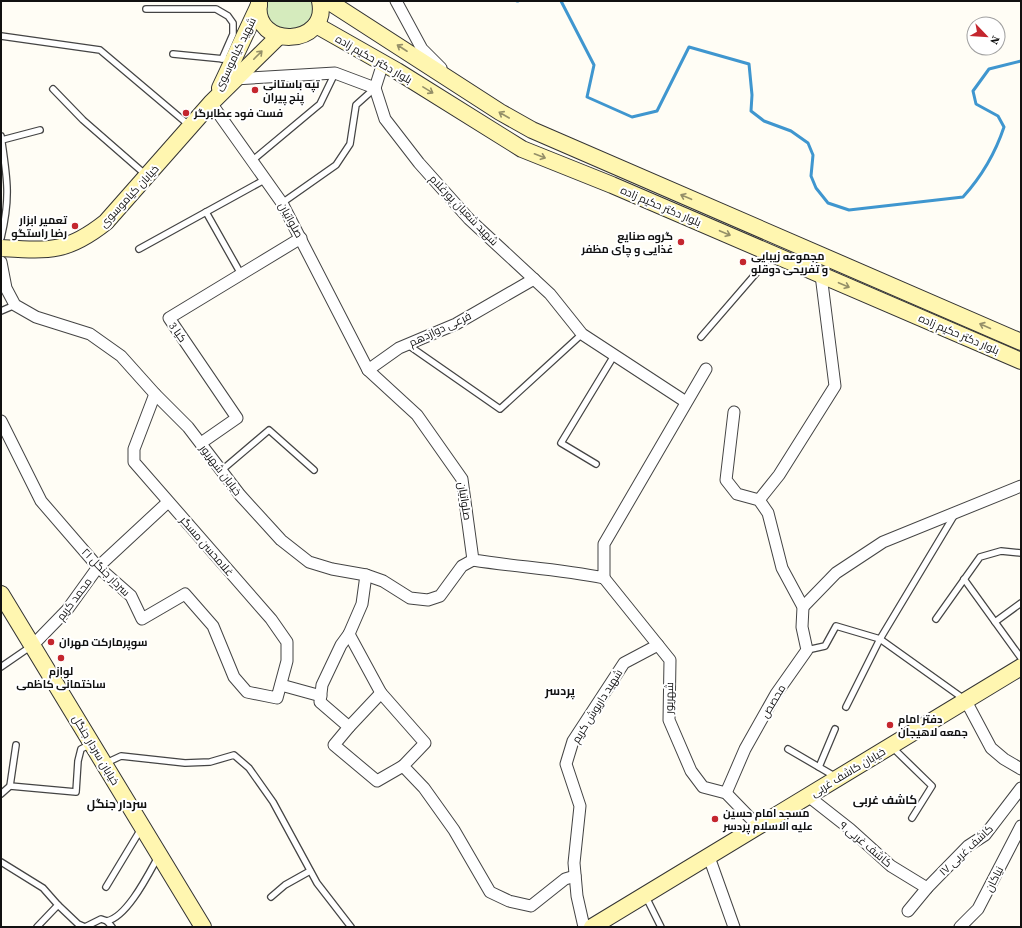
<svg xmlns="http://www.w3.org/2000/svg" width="1022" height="928" viewBox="0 0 1022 928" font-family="'Source Serif 4',Cairo,serif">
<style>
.green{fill:#d5ebbd}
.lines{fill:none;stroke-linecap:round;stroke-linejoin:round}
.stream{stroke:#3f96cf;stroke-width:3}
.lane-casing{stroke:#444;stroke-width:8}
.street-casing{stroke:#444;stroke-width:13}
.secondary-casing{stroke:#333;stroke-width:18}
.lane{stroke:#fff;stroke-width:5.5}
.street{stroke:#fff;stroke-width:11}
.secondary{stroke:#fff6b0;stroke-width:16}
.oneway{stroke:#948f68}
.poi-dot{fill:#c4262e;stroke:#fff;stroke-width:1.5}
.labels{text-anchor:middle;stroke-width:4;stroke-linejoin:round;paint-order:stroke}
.street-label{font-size:11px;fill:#111;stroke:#fff}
.poi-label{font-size:11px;font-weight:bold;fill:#111;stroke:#fff;text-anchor:start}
.neighbourhood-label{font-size:12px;font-weight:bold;fill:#111;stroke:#fff}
</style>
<rect width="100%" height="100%" fill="#fffdf5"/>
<polygon class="green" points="263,1 316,1 313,20 299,32 272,27"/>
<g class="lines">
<g class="stream">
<polyline points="517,1 518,1"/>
<path d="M561 1 594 65 587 97 632 117 657 111 689 47 749 64 752 95 751 111 764 121 791 131 808 143 813 155 811 176 816 188 828 203 849 210 963 197C982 176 995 154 1004 127L998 116 976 104 973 91 989 69 1021 61"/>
</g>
<defs>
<g id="lane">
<polyline points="146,9 216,9 228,16 233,23 233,34 222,59"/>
<polyline points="1,36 100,50 190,126"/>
<polyline points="173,54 224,59"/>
<polyline points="53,89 83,120 146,175"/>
<path d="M1 136C7 177 11 197 1 238"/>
<polyline points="2,140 40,130"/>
<polyline points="253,160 320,104 335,73"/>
<polyline points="282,203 336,165 350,144 356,105 375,88"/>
<polyline points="206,212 241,274"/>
<polyline points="139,249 266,179"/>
<polyline points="1,311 15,305"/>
<polyline points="701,337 771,256"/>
<polyline points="408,345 500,409 582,334"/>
<polyline points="596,464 561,443 615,354"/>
<polyline points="222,470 269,430 314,470"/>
<polyline points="964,579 1021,658"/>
<polyline points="936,619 980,557 1001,551 1021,553"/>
<polyline points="995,622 1021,603"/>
<polyline points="807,650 825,646 836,626 880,639 964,699"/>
<polyline points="1,667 30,647"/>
<polyline points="846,707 880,639 955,514"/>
<polyline points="893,748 932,786 912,818"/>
<polyline points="788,749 836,777"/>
<polyline points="106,763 121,756 185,763 210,762 234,755 249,768 273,802 317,883 351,927"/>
<polyline points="819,767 835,729"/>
<polyline points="10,786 76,792 78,761 81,749 91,744"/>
<polyline points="1,794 10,786 16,745"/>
<polyline points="1,862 43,888 58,905 37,927"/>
<polyline points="106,887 141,829"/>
<polyline points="645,895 661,927"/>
<polyline points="271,897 285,885 310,871"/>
<polyline points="58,905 78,924 85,927"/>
<path d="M107 921C127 917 148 875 158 857"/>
<polyline points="85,927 101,919 107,921 112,927"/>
</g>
<g id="street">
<polyline points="396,1 422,49 441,68"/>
<polyline points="235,79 335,73 375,88"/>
<polyline points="375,88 385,119 419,163 469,219 550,294 582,334 686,402"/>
<polyline points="375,88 383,63"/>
<path d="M211 103 282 203 368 370 417 415 462 479 473 560C517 567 560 569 604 578V544L706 369"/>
<polyline points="1,262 6,288 15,305 36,317 90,334 121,356 155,394 188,427 240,495 281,540 309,562 332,569 366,575 383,581 410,598 428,600 440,596 462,566 473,560"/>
<polyline points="368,370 399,348 456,324 534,279"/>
<polyline points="1,421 41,501 98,567 131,596 142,619 185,594 213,626 234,677 247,692 277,698 287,661 287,642 271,619 134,462 134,449 155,394"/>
<polyline points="201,443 237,418 169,318 301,238"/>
<polyline points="759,500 779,475 835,386 821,275"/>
<polyline points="366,575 362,604 349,634 341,645 322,685 320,702 349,727 381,693 425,743 403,766 424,788 454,830 490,892 509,901 531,906 565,879 575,876"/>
<polyline points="604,578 670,660 669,720 691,771 703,787 726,793 758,826"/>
<polyline points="803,607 836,573 883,542 1021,486"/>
<polyline points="349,634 381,693"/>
<polyline points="32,646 67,610 98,567 168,502"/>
<polyline points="281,685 321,696"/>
<polyline points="966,701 991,748 1004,759 1021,769"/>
<polyline points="349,727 334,745 377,781 403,766"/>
<polyline points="726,793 745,749 776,694 807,650 802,627 803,607 782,568 768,513 759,500 737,494 726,480 734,412"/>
<polyline points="808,796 850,829 891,866 927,888"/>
<polyline points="709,857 734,927"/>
<polyline points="908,911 927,888 968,846 985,835 1021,788"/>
<polyline points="584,927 577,896 574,863 580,806 566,764 573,741 624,663 658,645"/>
<polyline points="960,927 978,909 1021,826"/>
</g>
<g id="secondary">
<polyline points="328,1 500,112 532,130 1021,342"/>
<path d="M259 3C252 50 330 47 320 1"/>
<polyline points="316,25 397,71 522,149 612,185 1021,361"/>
<polyline points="220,88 259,5"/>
<path d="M1 248C49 251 67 253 106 222L211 103 279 36"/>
<polyline points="1,594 203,927"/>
<polyline points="592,927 1021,667"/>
</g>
</defs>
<use href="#lane" class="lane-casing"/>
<use href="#street" class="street-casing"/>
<use href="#secondary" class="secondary-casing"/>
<use href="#lane" class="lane"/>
<use href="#street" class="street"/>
<use href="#secondary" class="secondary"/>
</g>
<defs><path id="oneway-shaft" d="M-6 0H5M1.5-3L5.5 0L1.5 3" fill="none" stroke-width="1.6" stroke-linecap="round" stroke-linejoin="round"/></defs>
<g class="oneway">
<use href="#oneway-shaft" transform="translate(402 48) rotate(-147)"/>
<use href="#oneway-shaft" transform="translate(258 55) rotate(-45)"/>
<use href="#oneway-shaft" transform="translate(428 90) rotate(31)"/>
<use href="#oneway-shaft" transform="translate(504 115) rotate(-150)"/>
<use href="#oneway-shaft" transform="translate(540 156) rotate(21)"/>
<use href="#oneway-shaft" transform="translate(686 197) rotate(-157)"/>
<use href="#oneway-shaft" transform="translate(725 233) rotate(23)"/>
<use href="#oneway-shaft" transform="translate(844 285) rotate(23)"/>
<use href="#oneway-shaft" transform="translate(985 326) rotate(-156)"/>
</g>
<g class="poi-dot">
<circle cx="255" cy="90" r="4"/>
<circle cx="186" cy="113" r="4"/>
<circle cx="75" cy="226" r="4"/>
<circle cx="681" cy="242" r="4"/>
<circle cx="743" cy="262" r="4"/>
<circle cx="51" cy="642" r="4"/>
<circle cx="61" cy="658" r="4"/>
<circle cx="890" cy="725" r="4"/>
<circle cx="715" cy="819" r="4"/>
</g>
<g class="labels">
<g class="street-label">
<text transform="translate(235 54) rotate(-64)" y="4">شهید کیاموسوی</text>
<text transform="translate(374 59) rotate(30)" y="4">بلوار دکتر حکیم زاده</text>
<text transform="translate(129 196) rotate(-47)" y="4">خیابان کیاموسوی</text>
<text transform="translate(661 206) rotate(23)" y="4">بلوار دکتر حکیم زاده</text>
<text transform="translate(464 210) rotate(46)" y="4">شهید شعبان پورغلام</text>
<text transform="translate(291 220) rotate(61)" y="4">صلواتیان</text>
<text transform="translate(440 329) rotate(-25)" y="4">فرعی دوازدهم</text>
<text transform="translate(178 332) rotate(55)" y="4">کیا 3</text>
<text transform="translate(959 334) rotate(23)" y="4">بلوار دکتر حکیم زاده</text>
<text transform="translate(221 470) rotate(53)" y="4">خیابان شهریور</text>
<text transform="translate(465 501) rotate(81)" y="4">صلواتیان</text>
<text transform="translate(207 546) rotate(49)" y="4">غلامحسن مسگر</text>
<text transform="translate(106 572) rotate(45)" y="4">سردار جنگل ۲۱</text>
<text transform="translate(74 599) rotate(-53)" y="4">محمد کریم</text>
<text transform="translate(669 698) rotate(-89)" y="4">شهریور</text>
<text transform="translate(773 701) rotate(-59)" y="4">محصص</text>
<text transform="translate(597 706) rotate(-58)" y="4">شهید داریوش کریم</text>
<text transform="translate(96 750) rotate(59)" y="4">خیابان سردار جنگل</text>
<text transform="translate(848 772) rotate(-31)" y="4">خیابان کاشف غربی</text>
<text transform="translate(866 844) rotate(40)" y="4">کاشف غربی ۹</text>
<text transform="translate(966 850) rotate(-43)" y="4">کاشف غربی ۱۷</text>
<text transform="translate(994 879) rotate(-63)" y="4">نیاکان</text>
</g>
<g class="poi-label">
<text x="263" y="88">تپه باستانی<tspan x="263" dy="13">پنج پیران</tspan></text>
<text x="194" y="117">فست فود عطابرگر</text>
<text x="67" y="224" text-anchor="end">تعمیر ابزار<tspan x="67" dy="13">رضا راستگو</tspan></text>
<text x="673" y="240" text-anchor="end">گروه صنایع<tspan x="673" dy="13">غذایی و چای مظفر</tspan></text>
<text x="751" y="260">مجموعه زیبایی<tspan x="751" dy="13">و تفریحی دوقلو</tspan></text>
<text x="59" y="646">سوپرمارکت مهران</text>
<text x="61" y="675" text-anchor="middle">لوازم<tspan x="61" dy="13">ساختمانی کاظمی</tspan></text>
<text x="898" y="723">دفتر امام<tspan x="898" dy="13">جمعه لاهیجان</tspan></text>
<text x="723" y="817">مسجد امام حسین<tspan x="723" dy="13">علیه الاسلام پردسر</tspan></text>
</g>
<g class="neighbourhood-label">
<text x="560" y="695">پردسر</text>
<text x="885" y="804">کاشف غربی</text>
<text x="117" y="808">سردار جنگل</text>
</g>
</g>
<rect width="1022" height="928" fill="none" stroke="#111111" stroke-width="4"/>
<g transform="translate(986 36) rotate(115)"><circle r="19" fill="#ffffff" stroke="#a0a0a0"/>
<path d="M0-3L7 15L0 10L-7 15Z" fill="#c4262e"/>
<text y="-6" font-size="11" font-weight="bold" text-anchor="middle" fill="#111111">N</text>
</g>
</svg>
